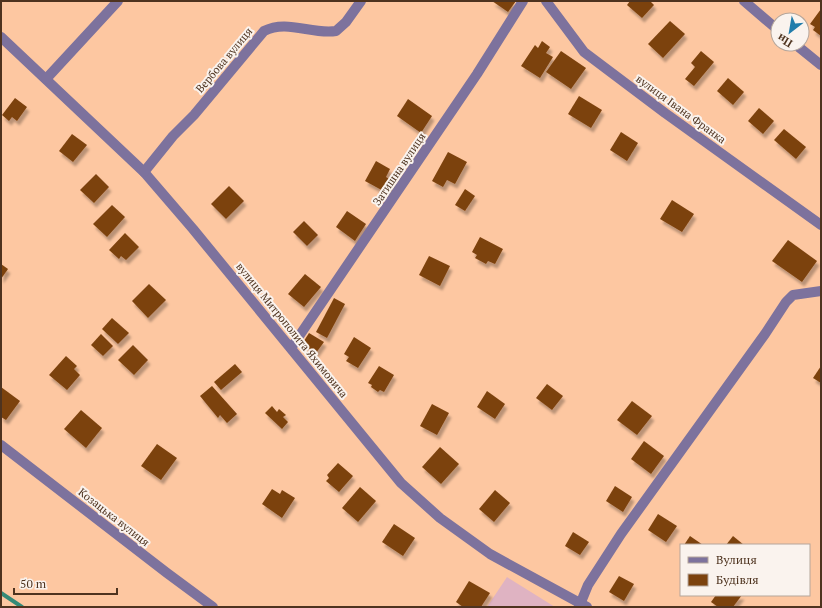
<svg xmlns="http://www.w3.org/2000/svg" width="822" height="608" viewBox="0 0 822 608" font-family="'PT Serif',serif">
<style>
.green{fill:#dfb3c2}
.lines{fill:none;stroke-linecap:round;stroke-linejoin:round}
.stream{stroke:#348a77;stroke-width:4}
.building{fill:#7c420e;filter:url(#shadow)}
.minor{stroke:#7d729d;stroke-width:10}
.labels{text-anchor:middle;stroke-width:4;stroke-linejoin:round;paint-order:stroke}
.street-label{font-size:11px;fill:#4e331f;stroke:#faf3ee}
</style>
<defs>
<filter id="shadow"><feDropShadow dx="2.5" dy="4.5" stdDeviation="1" flood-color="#0004"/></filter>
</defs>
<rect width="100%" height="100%" fill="#fdc7a1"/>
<polygon class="green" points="507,577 555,607 487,607"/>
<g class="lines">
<polyline class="stream" points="1,593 22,607"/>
</g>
<g class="building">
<polygon points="492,1 516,1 508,12"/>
<polygon points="630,1 650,1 654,5 642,18 627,5"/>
<polygon points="821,9 821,36 813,30 815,27 810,24"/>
<polygon points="670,21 685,34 663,58 648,44"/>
<polygon points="542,41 550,47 546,53 553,57 540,78 521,66 535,45 538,48"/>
<polygon points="561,51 586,68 571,89 546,72"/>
<polygon points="701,51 714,62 694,86 685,79 695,67 691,63"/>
<polygon points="728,78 744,92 733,105 717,91"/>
<polygon points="579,96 602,110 591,128 568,114"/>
<polygon points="15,98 27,107 17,121 12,117 9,121 2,115"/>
<polygon points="408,99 432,116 421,133 397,116"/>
<polygon points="759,108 774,121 763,134 748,121"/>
<polygon points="784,129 806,147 796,159 774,140"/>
<polygon points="621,132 638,143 627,161 610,150"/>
<polygon points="72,134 87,145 73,162 59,151"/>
<polygon points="448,152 467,162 455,184 447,180 443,187 432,181"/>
<polygon points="376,161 390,169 386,177 394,182 387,193 365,181"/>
<polygon points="96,174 109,187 94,203 80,190"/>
<polygon points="229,186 244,201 226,219 211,204"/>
<polygon points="465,189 475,196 465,211 455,205"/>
<polygon points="672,200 694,214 682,232 660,219"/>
<polygon points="112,205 125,217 107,237 93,224"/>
<polygon points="347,211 366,224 355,241 336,227"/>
<polygon points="304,221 318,235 307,246 293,232"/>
<polygon points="125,233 139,247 126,260 121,256 119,259 109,250"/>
<polygon points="480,237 503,249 495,264 488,261 486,264 475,258 477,255 472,252"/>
<polygon points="788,240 817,261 802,282 772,261"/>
<polygon points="429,256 450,266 440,286 419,275"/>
<polygon points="1,264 8,269 1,279"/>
<polygon points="305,274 321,287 304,307 288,294"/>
<polygon points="149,284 166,300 148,318 132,301"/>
<polygon points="334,298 345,304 327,338 316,332"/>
<polygon points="112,318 129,333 118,344 102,329"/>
<polygon points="309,333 324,342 316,353 302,344"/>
<polygon points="101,334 113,346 103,356 91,345"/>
<polygon points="354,337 371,348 358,368 346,361 349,357 344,354"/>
<polygon points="133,345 148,360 134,375 118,360"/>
<polygon points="66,356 77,366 74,369 80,375 67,390 49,375"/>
<polygon points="235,364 242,372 221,390 214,382"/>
<polygon points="379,366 394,375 384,392 380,390 378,392 371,387 372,385 368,383"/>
<polygon points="821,366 821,383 813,378"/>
<polygon points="547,384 563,396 552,410 536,398"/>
<polygon points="212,386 237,414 227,423 220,415 218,418 200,396"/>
<polygon points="1,387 20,401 6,420 1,417"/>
<polygon points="487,391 505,404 495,419 477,407"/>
<polygon points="632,401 652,416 637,435 617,420"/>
<polygon points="432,404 449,413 437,435 420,426"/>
<polygon points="272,406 277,412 279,409 286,415 283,417 288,422 282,429 265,413"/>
<polygon points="81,410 102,428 86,448 64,429"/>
<polygon points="644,441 664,456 651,474 631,459"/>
<polygon points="157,444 177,458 161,480 141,466"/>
<polygon points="440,447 459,464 441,484 422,467"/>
<polygon points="338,463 353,476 339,492 326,481 329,478 327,475"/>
<polygon points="615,486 632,497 623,512 606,501"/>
<polygon points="360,487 376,501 358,522 342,508"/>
<polygon points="272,489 280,494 282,490 295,498 282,518 262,504"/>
<polygon points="495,490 510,503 494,522 479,509"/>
<polygon points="658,514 677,526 666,542 648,530"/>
<polygon points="394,524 415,538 403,556 382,542"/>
<polygon points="573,532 589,542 580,555 565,546"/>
<polygon points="690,536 703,545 684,545"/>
<polygon points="733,536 744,545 726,545"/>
<polygon points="619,576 634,584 624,601 609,592"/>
<polygon points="469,581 490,593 481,607 463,607 456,602"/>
<polygon points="716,595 742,595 733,607 718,607 711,602"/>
</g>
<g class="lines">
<g class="minor">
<polyline points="546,1 584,52 665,113 821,225"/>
<polyline points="744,1 778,30"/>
<polyline points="1,37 144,172 193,229 401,483 440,518 490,554 587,607"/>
<polyline points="795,44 821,65"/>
<polyline points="46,79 118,1"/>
<path d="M144 172 173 136 194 115 264 31C287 19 312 35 336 31L346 22 361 1"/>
<polyline points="291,348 477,74 523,1"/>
<polyline points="1,445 167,573 213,607"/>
<polyline points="579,607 588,585 621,534 765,334 786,302 793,295 821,291"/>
</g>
</g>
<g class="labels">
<g class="street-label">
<text transform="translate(224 60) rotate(-50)" y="4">Вербова вулиця</text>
<text transform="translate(681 109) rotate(36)" y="4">вулиця Івана Франка</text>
<text transform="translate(399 169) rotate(-56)" y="4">Затишна вулиця</text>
<text transform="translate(292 330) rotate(51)" y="4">вулиця Митрополита Яхимовича</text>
<text transform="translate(114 517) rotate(38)" y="4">Козацька вулиця</text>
</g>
</g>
<rect width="822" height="608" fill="none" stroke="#4e331f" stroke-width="4"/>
<rect x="680" y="544" width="130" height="52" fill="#faf3ee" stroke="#b5a69b"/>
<rect x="688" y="557" width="20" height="6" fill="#7d729d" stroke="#b5a69b"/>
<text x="716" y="564" font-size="12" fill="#4e331f">Вулиця</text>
<rect x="688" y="574" width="20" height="12" fill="#7c420e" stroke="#b5a69b"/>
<text x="716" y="584" font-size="12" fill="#4e331f">Будівля</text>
<g transform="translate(790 32) rotate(211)"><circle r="19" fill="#faf3ee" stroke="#b5a69b"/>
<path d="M0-3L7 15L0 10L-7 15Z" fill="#227dab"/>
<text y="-6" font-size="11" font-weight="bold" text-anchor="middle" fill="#4e331f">Пн</text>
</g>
<path d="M14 588v6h103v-6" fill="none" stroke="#4e331f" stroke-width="2"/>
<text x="20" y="588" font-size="12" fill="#4e331f" stroke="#faf3ee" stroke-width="3" paint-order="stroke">50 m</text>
</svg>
